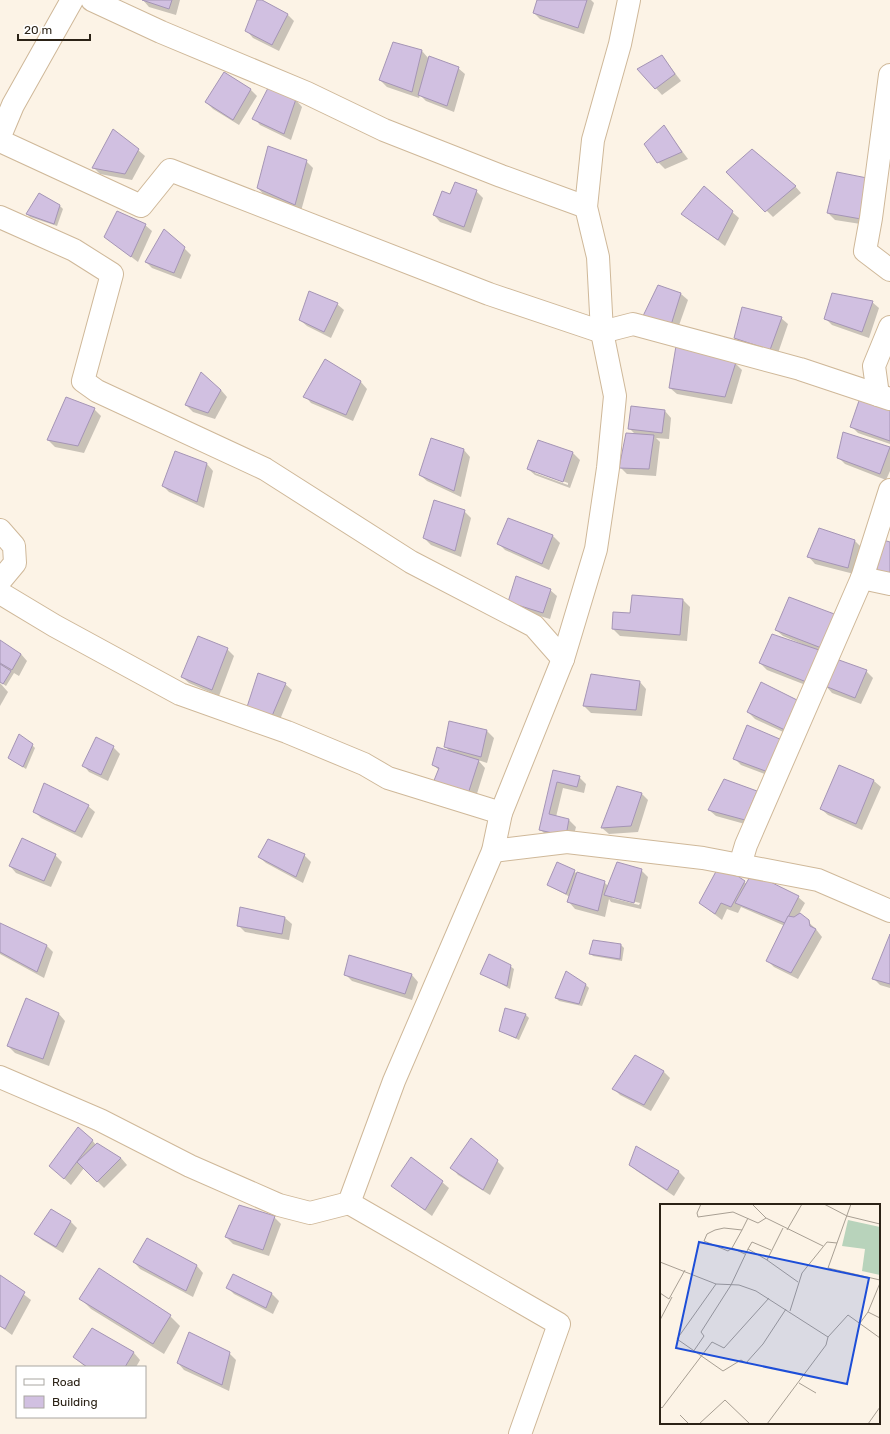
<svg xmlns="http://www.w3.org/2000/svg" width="890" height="1434" viewBox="0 0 890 1434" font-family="Rubik,sans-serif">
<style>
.shadow{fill:#0003;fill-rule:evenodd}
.building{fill:#d1c0e1;stroke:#a595b5}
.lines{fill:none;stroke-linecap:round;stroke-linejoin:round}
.minor-casing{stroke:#cfb899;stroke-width:24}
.tertiary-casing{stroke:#cfb899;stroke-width:24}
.minor{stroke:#fff;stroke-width:22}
.tertiary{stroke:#fff;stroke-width:22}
.inset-road{fill:none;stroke:#a89f93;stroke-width:1}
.view{fill:#1d4ed8;fill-opacity:0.15;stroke:#1d4ed8;stroke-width:2}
.inset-edge{fill:none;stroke:#2b2216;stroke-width:2}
</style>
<rect width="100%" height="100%" fill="#fcf3e6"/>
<g class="shadow">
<polygon points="143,0 180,0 176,15 149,7"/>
<polygon points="258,0 288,15 294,21 279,51 253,38 247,31"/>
<polygon points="538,0 591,0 594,3 584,34 540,19 534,13"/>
<polygon points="394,43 422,51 429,59 458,68 465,74 454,112 426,101 420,95 419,98 387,87 380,80"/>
<polygon points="662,56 681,81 662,95 639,69"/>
<polygon points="224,73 251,90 257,96 239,125 213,109 206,102"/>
<polygon points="296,100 302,107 291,140 260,125 254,118"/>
<polygon points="664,127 688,159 665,169 658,162"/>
<polygon points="138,150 145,156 132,180 100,174 93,167"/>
<polygon points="306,161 313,168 301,211 264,195 258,188"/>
<polygon points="728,172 795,186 801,193 773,217"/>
<polygon points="838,173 867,225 835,220 828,213"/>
<polygon points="476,191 483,198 471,233 440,222 434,215 451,195"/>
<polygon points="60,206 63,209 57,226 30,217 27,214"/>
<polygon points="732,212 739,218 725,246 682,213"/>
<polygon points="145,225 152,231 138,262 105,237"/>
<polygon points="184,248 191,255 181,279 152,268 146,262"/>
<polygon points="659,286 681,294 688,300 677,331 650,323"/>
<polygon points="872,302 879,308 869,338 832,325 825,318"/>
<polygon points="337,304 344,310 331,338 307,326 300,320"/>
<polygon points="781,318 788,324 777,356 742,345 735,338"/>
<polygon points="326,361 361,382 367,389 353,421 311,403 305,396"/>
<polygon points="735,363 742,370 732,404 677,394 670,388"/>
<polygon points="221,390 227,397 215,419 193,412 186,405"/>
<polygon points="890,403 890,444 858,433 851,426"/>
<polygon points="94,409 101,416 84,453 55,447 48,440"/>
<polygon points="665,411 671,418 669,439 656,438 660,442 656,476 627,474 620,467 635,434 629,428"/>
<polygon points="844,433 890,449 890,471 886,480 845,464 838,457"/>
<path d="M538 441 573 453 580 460 570 488 535 475 528 469ZM535 471 568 483V485L535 473Z"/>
<polygon points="464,450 470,457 461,497 427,481 420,475"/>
<polygon points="207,464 213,471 204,508 169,492 163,486"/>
<polygon points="464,511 471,518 461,557 431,545 424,538"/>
<polygon points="509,520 553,536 560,543 549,570 505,550 499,544"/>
<polygon points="854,540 861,547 854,574 815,564 809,557"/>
<polygon points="550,590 557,596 550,619 516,609 509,602"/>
<polygon points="683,600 690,607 687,641 620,636 613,629"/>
<polygon points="836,615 816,689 767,670 760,663 801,645 802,644 783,636 776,630"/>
<polygon points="0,641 21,654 27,661 19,676 14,673 6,686 0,682"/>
<polygon points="227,649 234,656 219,696 189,683 182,677"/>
<polygon points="866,671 873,678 861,704 832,693 826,686"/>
<polygon points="640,682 646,689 642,716 591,713 584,706"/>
<polygon points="0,683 8,692 0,706"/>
<polygon points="761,683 794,737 755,719 748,712"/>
<polygon points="285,684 292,690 279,722 255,714"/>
<polygon points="450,722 487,731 494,738 487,763 478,760 485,768 475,800 433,765 450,752 445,746"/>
<polygon points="782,741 775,778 741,765 734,758"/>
<polygon points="32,745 35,748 26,769 9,758"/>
<polygon points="113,747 120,754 108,781 89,772 83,765"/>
<polygon points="839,766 874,781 881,787 862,830 828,815 821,809"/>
<polygon points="554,771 579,777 586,784 584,793 563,788 556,817 569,820 576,827 572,842 547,836 540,829"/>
<polygon points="618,787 642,794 648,800 638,832 609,834 602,828"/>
<polygon points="756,792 763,799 752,826 716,816 709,810"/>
<polygon points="88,806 95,812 82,838 41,818 34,811"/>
<polygon points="55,855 62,862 51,887 16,873 10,866"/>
<polygon points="304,855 311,862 303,883 266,863 259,857"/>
<path d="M558 863 578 874 604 882 608 886 641 870 648 877 641 909 611 902 609 899 605 917 575 909 569 902 570 897 548 885ZM612 896 640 903 639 905 612 898Z"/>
<polygon points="744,882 747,884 798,897 805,903 799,914 815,928 822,937 798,979 774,967 768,961 785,926 741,907 738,913 727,909 722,920 700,903"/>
<polygon points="241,908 285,918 292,924 289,940 245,932 238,925"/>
<polygon points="0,924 46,945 53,952 44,978 0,954"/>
<polygon points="890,937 890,988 880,985 874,979"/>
<polygon points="621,945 624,948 622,961 593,956 590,953"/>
<polygon points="350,956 412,975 418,982 412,1000 352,981 345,974"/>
<polygon points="510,966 514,969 510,989 482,973"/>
<polygon points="585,984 589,988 582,1006 559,1001 556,998"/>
<polygon points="26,1000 59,1014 65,1021 49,1066 15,1053 8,1046"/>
<polygon points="506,1009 526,1015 529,1018 519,1040 500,1031"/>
<polygon points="663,1071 670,1078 651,1111 620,1095 614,1089"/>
<polygon points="92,1140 96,1145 121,1158 127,1165 104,1188 84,1168 71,1185 57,1172"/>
<polygon points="497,1161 504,1168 490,1195 458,1175 452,1168"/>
<polygon points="630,1165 678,1171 685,1178 674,1196 637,1171"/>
<polygon points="442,1182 449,1188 432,1216 392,1186"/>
<polygon points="51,1210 71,1222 77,1228 63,1253 42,1240 35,1233"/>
<polygon points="274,1217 281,1224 269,1256 233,1244 226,1237"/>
<polygon points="147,1240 197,1266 203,1273 193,1297 140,1269 134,1262"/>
<polygon points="233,1275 272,1294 279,1301 273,1314 234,1294 227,1287"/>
<polygon points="0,1276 31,1300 12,1335 0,1326"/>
<polygon points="81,1299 170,1316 180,1326 164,1354 91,1309"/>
<polygon points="93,1330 134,1353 140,1360 136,1367 86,1367 81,1363 74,1357"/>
<polygon points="229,1353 236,1360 229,1391 184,1370 178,1363"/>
</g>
<g class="building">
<polygon points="142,0 172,0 169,9"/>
<polygon points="257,0 262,0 288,14 272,45 245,31"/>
<polygon points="537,0 587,0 578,28 533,13"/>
<polygon points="393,42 422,50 412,92 379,80"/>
<polygon points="662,55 675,74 655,89 637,69"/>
<polygon points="429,56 459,67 447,106 418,95"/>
<polygon points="224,72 251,89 233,120 205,102"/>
<polygon points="268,88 296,99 284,134 252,119"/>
<polygon points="664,125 682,152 657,163 644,144"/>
<polygon points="113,129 139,149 125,174 92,168"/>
<polygon points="268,146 307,160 295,205 257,188"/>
<polygon points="752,149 796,186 765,212 726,172"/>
<polygon points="837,172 867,178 861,219 827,213"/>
<polygon points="455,182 477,190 464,227 433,215 442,191 450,194"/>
<polygon points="704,186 733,211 718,240 681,214"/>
<polygon points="39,193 60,205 54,224 26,214"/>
<polygon points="117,211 146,224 131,257 104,237"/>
<polygon points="164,229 185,247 174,273 145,262"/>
<polygon points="658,285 681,293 671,325 643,316"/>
<polygon points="309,291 338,303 324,332 299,320"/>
<polygon points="832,293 873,301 862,332 824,319"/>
<polygon points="742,307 782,317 770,350 734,338"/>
<polygon points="676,346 736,362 725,397 669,388"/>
<polygon points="325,359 361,381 346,415 303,397"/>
<polygon points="201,372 221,390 208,413 185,405"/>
<polygon points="862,392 890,402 890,441 850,427"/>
<polygon points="66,397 95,408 78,446 47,440"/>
<polygon points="631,406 665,410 662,433 628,429"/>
<polygon points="843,432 890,447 880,474 837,458"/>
<polygon points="626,433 654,435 649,469 619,468"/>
<polygon points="431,438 464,449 454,491 419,475"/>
<polygon points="538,440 573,452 563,482 527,469"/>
<polygon points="175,451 207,463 197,502 162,486"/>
<polygon points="434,500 465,510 455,551 423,538"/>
<polygon points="508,518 553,535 542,564 497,544"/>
<polygon points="819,528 855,540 848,568 807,557"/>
<polygon points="883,540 890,542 890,576 876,573"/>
<polygon points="516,576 551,589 543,613 508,602"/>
<polygon points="632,595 683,599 680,635 612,629 613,612 630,613"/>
<polygon points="789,597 837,615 824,649 775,630"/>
<polygon points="772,634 822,651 809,683 759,663"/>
<polygon points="198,636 228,648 212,690 181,677"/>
<polygon points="0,640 21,654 12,670 0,663"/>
<polygon points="839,660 867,670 855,698 825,686"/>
<polygon points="0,664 11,671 3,684 0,682"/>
<polygon points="258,673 286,683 272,716 247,707"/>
<polygon points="591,674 640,681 636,710 583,706"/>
<polygon points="761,682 803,703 787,731 747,712"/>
<polygon points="449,721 487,730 481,757 444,747"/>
<polygon points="747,725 782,740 768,772 733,759"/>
<polygon points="19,734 33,744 23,767 8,758"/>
<polygon points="96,737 114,746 101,775 82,766"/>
<polygon points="437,747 479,760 468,794 433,783 439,768 432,765"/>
<polygon points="839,765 874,780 856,824 820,809"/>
<polygon points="553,770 580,776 577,787 557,782 549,814 569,819 566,836 539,830"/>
<polygon points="724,779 757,791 745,820 708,810"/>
<polygon points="44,783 89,805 75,832 33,812"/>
<polygon points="617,786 642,793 631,826 601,828"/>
<polygon points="22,838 56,854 44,881 9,866"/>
<polygon points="268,839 305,854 296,877 258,857"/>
<polygon points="557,862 575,870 566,894 547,885"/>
<polygon points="617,862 642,869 634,903 604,895"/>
<polygon points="720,864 745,881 731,907 721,903 715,914 699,903"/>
<polygon points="577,872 605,881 598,911 567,902"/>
<polygon points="752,873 799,896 785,923 735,903"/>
<polygon points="240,907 285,917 282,934 237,926"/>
<polygon points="800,913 809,920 810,926 816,929 791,973 766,961 788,916 794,917"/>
<polygon points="0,923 47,945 37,972 0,952"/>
<polygon points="890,934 890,984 872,979"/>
<polygon points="593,940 621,944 620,959 589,954"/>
<polygon points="489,954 511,965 507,986 480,974"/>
<polygon points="349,955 412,974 405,994 344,975"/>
<polygon points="566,971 586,984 579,1004 555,998"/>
<polygon points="26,998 59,1013 43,1059 7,1046"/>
<polygon points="505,1008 526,1014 516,1038 499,1031"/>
<polygon points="635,1055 664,1071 644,1105 612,1089"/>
<polygon points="78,1127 93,1140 64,1179 49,1166"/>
<polygon points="471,1138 498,1160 483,1190 450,1168"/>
<polygon points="97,1143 121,1158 97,1182 77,1162"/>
<polygon points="636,1146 679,1171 667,1190 629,1165"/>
<polygon points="411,1157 443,1181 425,1210 391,1186"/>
<polygon points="239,1205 275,1216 263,1250 225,1237"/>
<polygon points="51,1209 71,1221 56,1247 34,1234"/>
<polygon points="147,1238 197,1265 186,1291 133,1262"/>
<polygon points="99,1268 171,1315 153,1344 79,1299"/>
<polygon points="233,1274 272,1293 266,1308 226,1288"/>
<polygon points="0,1275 25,1292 5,1329 0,1326"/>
<polygon points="92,1328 134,1352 125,1367 87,1367 73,1357"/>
<polygon points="189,1332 230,1352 222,1385 177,1363"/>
</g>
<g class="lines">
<defs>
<g id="minor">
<polyline points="92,0 161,32 307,93 384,130 501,176 586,207"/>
<polyline points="890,75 871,218 865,251 890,270"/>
<polyline points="0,136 13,105 72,0"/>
<polyline points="0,141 141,206 170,170 489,294 602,332 633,324 800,369 890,399"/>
<polyline points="0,217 74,250 112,274 83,381 97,391 265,469 411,562 534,626 563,659"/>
<polyline points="878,395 874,366 890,327"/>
<polyline points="0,530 14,546 15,563 0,581"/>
<polyline points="862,578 890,490"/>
<polyline points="0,593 55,626 180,694 287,732 364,764 388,778 501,813"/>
<polyline points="740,865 746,845 862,578 890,584"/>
<polyline points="349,1203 559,1324 520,1434"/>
</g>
<g id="tertiary">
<polyline points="493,851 567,842 703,858 818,880 890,911"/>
<polyline points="0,1077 100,1120 190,1166 279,1205 310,1213 349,1203 394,1081 493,851 501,813 563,659 596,549 608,468 615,396 602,332 598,257 586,207 593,140 620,44 629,0"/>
</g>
</defs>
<use href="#minor" class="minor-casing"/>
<use href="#tertiary" class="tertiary-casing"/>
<use href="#minor" class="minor"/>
<use href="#tertiary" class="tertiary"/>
</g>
<g transform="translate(660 1204)">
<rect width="220" height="220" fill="#fcf3e6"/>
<path d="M188 16 220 23V71L202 67 205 45 182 42Z" fill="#b8d3bb"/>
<path class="inset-road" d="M41 0 37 9 38 13 73 8 98 19 106 14M92 0 106 14 163 42M164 0 187 12 220 20M191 0 168 64 220 76M123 24 107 56 138 78M82 26 88 14M127 26 142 0M72 44 82 26 64 24 55 26 47 30 44 37 68 47 72 44 85 50M107 56 88 45 92 38 111 46M0 58 56 80 79 81 96 87 168 133 166 141 107 220M56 80 17 135 63 167 81 156 86 159 103 140 126 105M0 89 9 95 25 66M130 107 142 69 167 38 177 39M208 108 220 114M0 116 12 93M200 119 208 108 220 79M168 133 188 111 220 134M33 148 44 132 41 128 71 81 88 45M139 179 156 189M0 202 2 204 8 196 52 138 64 144 109 94M20 211 29 220M39 220 65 196 90 220M208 220 220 203"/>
<path class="view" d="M39 38 209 74 187 180 16 144Z"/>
<rect width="220" height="220" class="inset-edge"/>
</g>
<rect x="16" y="1366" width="130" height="52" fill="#ffffff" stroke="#aaa7a2"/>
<rect x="24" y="1379" width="20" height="6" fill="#ffffff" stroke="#aaa7a2"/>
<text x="52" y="1386" font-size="12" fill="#2b2216">Road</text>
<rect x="24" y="1396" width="20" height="12" fill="#d1c0e1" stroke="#aaa7a2"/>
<text x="52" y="1406" font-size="12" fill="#2b2216">Building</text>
<path d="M18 34v6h72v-6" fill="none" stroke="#2b2216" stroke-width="2"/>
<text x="24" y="34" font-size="12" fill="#2b2216" stroke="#ffffff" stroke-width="3" paint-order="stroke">20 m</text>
</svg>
